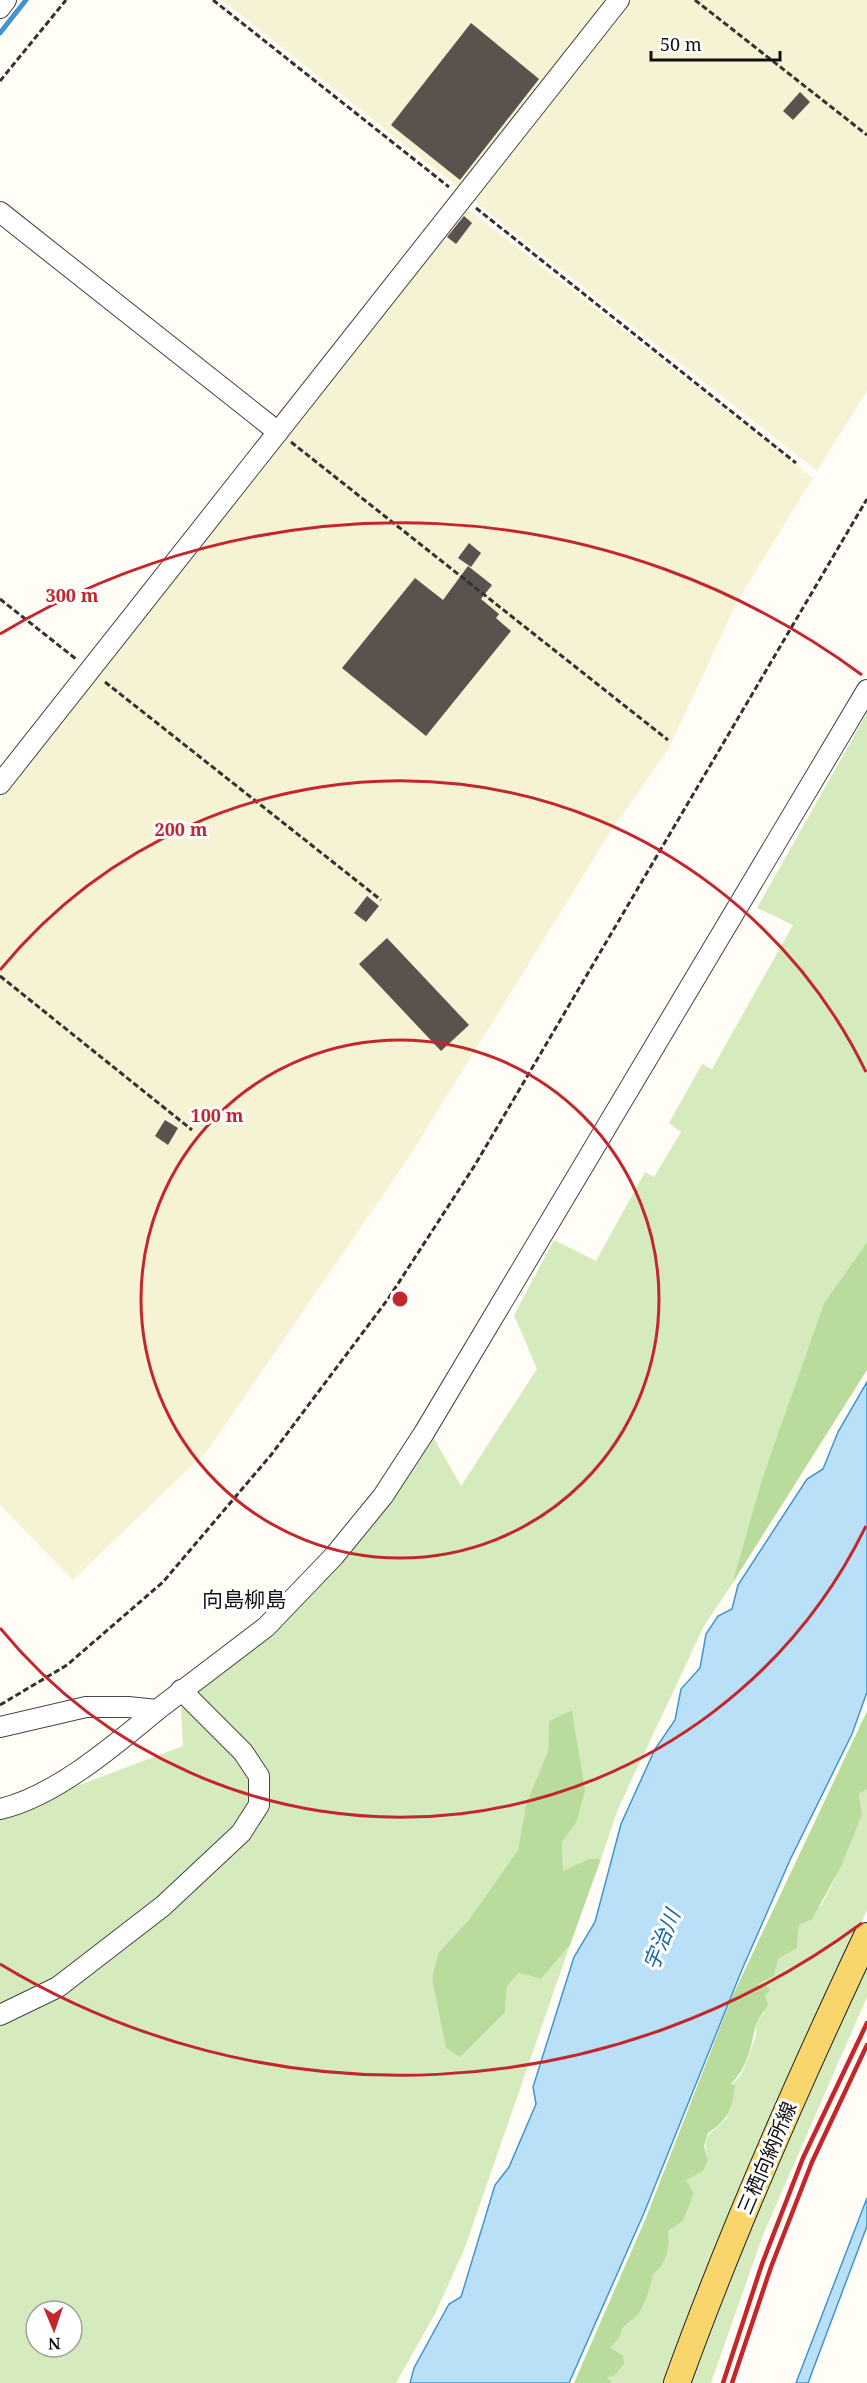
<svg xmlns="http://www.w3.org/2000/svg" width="867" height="2383" viewBox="0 0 867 2383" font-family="'Noto Serif','Noto Sans JP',serif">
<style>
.farmland{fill:#f6f3d4}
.green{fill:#d5ebbd;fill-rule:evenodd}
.forest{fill:#b9dc9c}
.water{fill:#b9e0f7;stroke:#3f96cf;stroke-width:1.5}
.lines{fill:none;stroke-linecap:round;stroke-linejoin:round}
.stream{stroke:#3f96cf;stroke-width:5}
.building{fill:#5a524d}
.minor-casing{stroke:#444;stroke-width:22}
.major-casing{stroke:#222;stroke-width:28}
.path{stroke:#333;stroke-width:3;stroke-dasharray:6 3;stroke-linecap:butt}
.minor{stroke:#fff;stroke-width:20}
.major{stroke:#f9d66b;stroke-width:26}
.rail{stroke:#c4262e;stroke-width:4.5}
.ring{fill:none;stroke:#c4262e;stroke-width:3}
.labels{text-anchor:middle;stroke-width:6;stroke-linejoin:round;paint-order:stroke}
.street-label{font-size:20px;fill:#111;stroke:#fff}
.neighbourhood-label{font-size:21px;fill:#111;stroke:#fff}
.water-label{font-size:21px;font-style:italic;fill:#1768a6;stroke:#fff}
.centre{fill:#c4262e;stroke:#fff;stroke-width:3}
.ring-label{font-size:18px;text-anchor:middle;font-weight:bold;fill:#c4262e;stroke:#fff;stroke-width:6;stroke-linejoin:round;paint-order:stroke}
</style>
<rect width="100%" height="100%" fill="#fffdf5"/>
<g class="farmland">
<polygon points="222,0 606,0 458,187"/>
<polygon points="627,0 867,0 867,391 817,471 470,198"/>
<polygon points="464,206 813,478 738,600 669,748 609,834 409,1157 208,1450 73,1580 0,1505 0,794"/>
</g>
<g class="green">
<path d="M867 713V1242L824 1303 762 1479 732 1584 704 1626 618 1809 601 1859H589L563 1872 562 1842 576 1823 578 1748 572 1710 549 1722 548 1751 526 1804 518 1850 468 1921 438 1953 432 1978 440 2009 505 2012 507 1986 519 1973 541 1979 570 1945 464 2250 436 2312 396 2383H0V1815L183 1746 181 1708 195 1688 333 1571 431 1433 461 1486 537 1369 514 1315 554 1240 596 1261 645 1172 654 1177 681 1132 669 1123 702 1064 712 1069 793 925 757 908ZM36 2311H72V2347H36Z"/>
<path d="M867 1789V1910L664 2383H612L607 2377 609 2348 619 2338 622 2329 631 2322 648 2294 650 2282 668 2231 683 2221 694 2193 686 2180 708 2161C701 2134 710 2135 727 2118L731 2085 741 2075 748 2058 756 2035V2022L764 2013 762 1988 758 1984 774 1976 778 1959 797 1948 799 1925 822 1904 841 1867 862 1815 859 1794Z"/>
<polygon points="867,1960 867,1997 763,2235 711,2383 689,2383 831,2036"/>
</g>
<g class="forest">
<polygon points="867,1242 867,1370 732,1584 762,1479 824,1303"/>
<polygon points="572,1710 585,1791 576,1823 562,1842 563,1871 589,1859 601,1859 570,1945 541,1979 519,1973 507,1986 505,2012 460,2057 446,2048 432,1978 438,1953 468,1921 518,1850 526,1804 548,1751 549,1721"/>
<path d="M867 1711V1789L859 1794 862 1815 841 1867 812 1919 799 1925 797 1948 778 1959 774 1976 758 1984 762 1988 766 1985 770 1990 765 1995 768 2004C765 2011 758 2018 756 2024 751 2046 748 2067 731 2084L735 2086C732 2109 728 2120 708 2133L704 2146 708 2161 703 2171 686 2180 694 2193 683 2221 668 2231C670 2248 667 2263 653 2274L648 2294 639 2314 622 2329 619 2338 610 2348 623 2356 624 2364 614 2376 607 2377 612 2383H574L645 2220 732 1997Z"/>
</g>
<g class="water">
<polygon points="867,1382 867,1692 852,1734 790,1860 741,1972 644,2213 569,2383 410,2383 414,2368 449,2304 461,2297 495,2185 509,2167 536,2104 533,2087 574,1957 595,1922 621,1824 655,1749 675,1720 681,1689 700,1668 706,1634 718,1616 732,1609 738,1585 807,1479 823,1469 838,1432"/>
<polygon points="867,2198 867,2226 808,2383 796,2383"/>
</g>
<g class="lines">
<polyline class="stream" points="0,33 26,0"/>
</g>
<g class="building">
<polygon points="471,23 539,79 460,180 391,125"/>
<polygon points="800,92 810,102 793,120 783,111"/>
<polygon points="464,216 472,223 456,244 447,237"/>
<polygon points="469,543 481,553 471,567 458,558"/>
<polygon points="468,566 492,585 481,599 499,614 496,618 511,631 426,736 342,668 415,578 443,600"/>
<polygon points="367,896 379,906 366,922 354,913"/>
<polygon points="387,938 469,1025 441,1051 359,964"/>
<polygon points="165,1120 178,1128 168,1145 155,1136"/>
</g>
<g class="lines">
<defs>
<g id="minor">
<polyline points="0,8 6,0"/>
<polyline points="0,212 278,432"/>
<polyline points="0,784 619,0"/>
<polyline points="0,1727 86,1707 128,1707 157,1710 266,1627 334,1556 383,1496 424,1433 867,690"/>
<path d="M0 1809C54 1797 115 1745 157 1710"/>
<polyline points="0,2015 58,1987 163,1906 241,1833 259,1805 259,1776 243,1752 181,1690"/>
</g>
<path id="major" d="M677 2383C732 2231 798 2082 867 1936"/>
</defs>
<use href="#minor" class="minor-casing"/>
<use href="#major" class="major-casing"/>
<g class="path">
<polyline points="213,0 449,187"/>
<polyline points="695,0 867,135"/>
<polyline points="0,81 66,0"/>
<polyline points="476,208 796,463"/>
<polyline points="291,442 668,740"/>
<polyline points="0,599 76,659"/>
<polyline points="105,682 381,900"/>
<polyline points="0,976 192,1130"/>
<polyline points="0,1705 67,1665 163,1582 271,1455 388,1299 475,1165 867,499"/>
</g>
<use href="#minor" class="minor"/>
<use href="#major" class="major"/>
<g class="rail">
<polyline points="723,2383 762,2264 803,2158 867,2023"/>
<polyline points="732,2383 771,2267 812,2162 867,2045"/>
</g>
</g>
<g class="ring">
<circle cx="400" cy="1299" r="259"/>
<path d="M866 1526A518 518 0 0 1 0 1628M0 970A518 518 0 0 1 866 1072"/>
<path d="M862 1923A776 776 0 0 1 0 1964M0 634A776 776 0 0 1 862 675"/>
</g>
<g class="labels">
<g class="street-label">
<text transform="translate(767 2158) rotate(-67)" y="7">三栖向納所線</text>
</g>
<g class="neighbourhood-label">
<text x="244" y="1607">向島柳島</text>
</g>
<g class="water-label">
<text transform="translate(662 1940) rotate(-68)" y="7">宇治川</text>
</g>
</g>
<circle cx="400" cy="1299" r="9" class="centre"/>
<g class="ring-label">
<text x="72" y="602">300 m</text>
<text x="181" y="836">200 m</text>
<text x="217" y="1122">100 m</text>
</g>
<g transform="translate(54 2329) rotate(178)"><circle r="28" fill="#ffffff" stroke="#a0a0a0" stroke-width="1.5"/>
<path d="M0-4.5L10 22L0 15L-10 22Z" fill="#c4262e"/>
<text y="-9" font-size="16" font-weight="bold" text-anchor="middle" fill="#111111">N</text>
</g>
<path d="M651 51v9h129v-9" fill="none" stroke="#111111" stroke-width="3"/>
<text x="660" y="51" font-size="18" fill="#111111" stroke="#ffffff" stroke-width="4.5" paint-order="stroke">50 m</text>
</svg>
